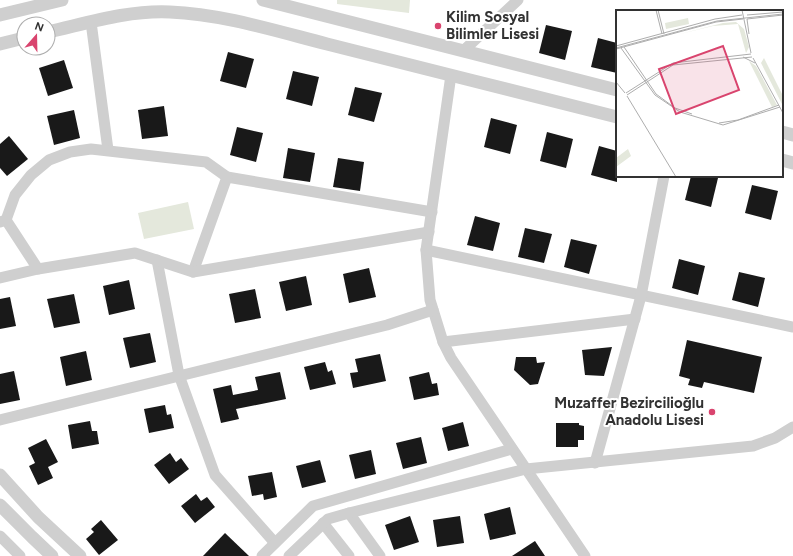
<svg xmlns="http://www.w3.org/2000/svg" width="793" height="556" viewBox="0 0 793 556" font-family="Figtree,sans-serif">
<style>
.green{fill:#e4e8dc}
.building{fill:#191919}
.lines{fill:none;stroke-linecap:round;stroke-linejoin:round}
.minor{stroke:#cfcfcf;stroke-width:11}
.tertiary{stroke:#cfcfcf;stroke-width:13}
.poi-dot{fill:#d9446e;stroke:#fff;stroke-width:1.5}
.labels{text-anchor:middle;stroke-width:4;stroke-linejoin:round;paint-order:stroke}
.poi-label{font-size:15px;font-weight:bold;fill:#323232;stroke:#fff;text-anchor:start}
.inset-road{fill:none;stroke:#adadad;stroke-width:1}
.view{fill:#d9446e;fill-opacity:0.15;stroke:#d9446e;stroke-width:2}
.inset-edge{fill:none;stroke:#323232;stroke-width:2}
</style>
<rect width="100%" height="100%" fill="#fff"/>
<g class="green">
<polygon points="337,0 410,0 409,13 337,4"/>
<polygon points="188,202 194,229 144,239 138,213"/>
</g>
<g class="building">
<polygon points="546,25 572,31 565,60 539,53"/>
<polygon points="598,38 617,43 617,73 591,67"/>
<polygon points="228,52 254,59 246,88 220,81"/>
<polygon points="64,60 73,88 48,96 39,68"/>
<polygon points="293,71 319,77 312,106 286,99"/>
<polygon points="355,87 382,93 374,122 348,115"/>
<polygon points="164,106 168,136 142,139 138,110"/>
<polygon points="74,110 80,138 54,145 47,116"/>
<polygon points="491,118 517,125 510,154 484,147"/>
<polygon points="237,127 263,133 256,162 230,155"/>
<polygon points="547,132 573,139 566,168 540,161"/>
<polygon points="9,136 28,159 7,176 0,168 0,144"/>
<polygon points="599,146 617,151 617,182 591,175"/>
<polygon points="288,148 315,153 310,182 283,178"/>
<polygon points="338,158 364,162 360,191 333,187"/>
<polygon points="691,176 709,176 718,178 711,207 685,200"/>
<polygon points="752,185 778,191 771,220 745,213"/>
<polygon points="475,216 500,223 493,251 467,245"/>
<polygon points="525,228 552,234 544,263 518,257"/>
<polygon points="571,239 597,245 589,274 564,267"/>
<polygon points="679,259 705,266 698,295 672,288"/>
<polygon points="369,268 376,297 349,303 343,274"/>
<polygon points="739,272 765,278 758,307 732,300"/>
<polygon points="306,276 312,305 286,311 279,282"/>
<polygon points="129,280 135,309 109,315 103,286"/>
<polygon points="255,289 261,318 235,323 229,294"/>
<polygon points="74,294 80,323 54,328 47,299"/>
<polygon points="10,297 16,326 0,329 0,299"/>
<polygon points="150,333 156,362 130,368 123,338"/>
<polygon points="687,340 762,357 754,393 704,382 702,388 688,385 690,379 679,376"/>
<polygon points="612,347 604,376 585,375 582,350"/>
<polygon points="86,351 92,380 66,386 60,357"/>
<polygon points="380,354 386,381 353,388 350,373 358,372 355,359"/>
<polygon points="516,357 536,357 537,363 545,362 538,384 530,385 514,370"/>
<polygon points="325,362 328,372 332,370 336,384 310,390 304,367"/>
<polygon points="14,371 20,400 0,404 0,374"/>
<polygon points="280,372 286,399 236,409 239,419 221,423 213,389 231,385 233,395 258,390 255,377"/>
<polygon points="429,372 432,384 437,383 439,395 414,400 409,377"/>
<polygon points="165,405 167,415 171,414 174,428 149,433 144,409"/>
<polygon points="90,421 92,431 97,431 99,444 72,449 68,425"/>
<polygon points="463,422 469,446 448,451 442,428"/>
<polygon points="556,423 579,423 579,425 584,426 584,440 578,440 578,447 556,447"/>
<polygon points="421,437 427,463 403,469 396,443"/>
<polygon points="46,439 58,462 48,467 53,478 38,485 29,466 35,463 28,448"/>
<polygon points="371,450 376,474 355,479 349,455"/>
<polygon points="170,453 176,462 181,458 189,469 169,484 154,465"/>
<polygon points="320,460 326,482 302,488 296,466"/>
<polygon points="272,472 277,497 264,500 263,494 252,496 248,476"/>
<polygon points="196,494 201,501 207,497 215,507 195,523 181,506"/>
<polygon points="510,507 516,534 490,540 484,514"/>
<polygon points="410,516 419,542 394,550 385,525"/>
<polygon points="460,516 464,543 437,547 433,520"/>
<polygon points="101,520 118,540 99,555 86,539 94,532 91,529"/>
<polygon points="225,533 249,556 203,556"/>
<polygon points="535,541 545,556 512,556"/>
</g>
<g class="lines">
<g class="minor">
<polyline points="91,22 108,150"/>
<polyline points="463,51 518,0"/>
<polyline points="451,75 426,250 430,300 443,342 451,358 585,556"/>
<polyline points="227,177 432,212"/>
<polyline points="6,220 38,269"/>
<polyline points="0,222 6,220 15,195 31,175 49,160 70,152 91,149 206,162 227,177 193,272"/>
<polyline points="426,250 793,327"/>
<polyline points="157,260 179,375 215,475 275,543"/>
<polyline points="0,278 38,269 135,253 193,272 429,232"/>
<polyline points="443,342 635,319"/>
<polyline points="0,420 387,325 433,310"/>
<polyline points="595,463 641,296 664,176"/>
<polyline points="349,513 380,556"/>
<polyline points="323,523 349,556"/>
<polyline points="0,536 20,556"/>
<polyline points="262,556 313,506 512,449"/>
<polyline points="289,556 328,519 349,513 526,469 753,446 775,438 793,427"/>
</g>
<g class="tertiary">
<polyline points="263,0 617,90"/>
<polyline points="0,15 62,0"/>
<path d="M48 32C88 23 128 10 170 12 222 14 276 31 327 44 424 68 520 93 617 117"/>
<polyline points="0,44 24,38"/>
<polyline points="782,132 793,135"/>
<polyline points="782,160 793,163"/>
<polyline points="0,475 38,517 80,556"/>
<polyline points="0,505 32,537 52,556"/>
</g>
</g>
<g class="poi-dot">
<circle cx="438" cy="26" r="4"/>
<circle cx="712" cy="412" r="4"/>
</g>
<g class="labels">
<g class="poi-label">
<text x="446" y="22">Kilim Sosyal<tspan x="446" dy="17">Bilimler Lisesi</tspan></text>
<text x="704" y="408" text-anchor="end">Muzaffer Bezircilioğlu<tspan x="704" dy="17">Anadolu Lisesi</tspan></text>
</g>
</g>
<g transform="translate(616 10)">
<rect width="167" height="167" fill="#fff"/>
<path d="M72 8 73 14 50 19 49 13ZM120 12 128 19 133 37 130 43 122 14 97 16 60 25 107 13ZM148 48 167 86V96L145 53ZM133 51 140 56 161 95 156 97ZM12 139 15 146 0 157V148Z" fill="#e4e8dc"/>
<path class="inset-road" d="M40 0 46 24M42 0 48 24M126 0 135 43M131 5 167 2M131 9 167 5M131 9 133 24M0 36 99 9 126 5M8 37 40 84 59 98 76 104M0 38 101 11 167 4M5 38 39 85 64 102 107 115 164 97M0 39 100 12 127 9M127 47 139 53M137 48 167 103M0 72 9 83M10 83 57 53 135 44M11 85 57 55 136 47M11 86 60 167M103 113 122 110 163 95"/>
<path class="view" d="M107 36 123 80 60 104 43 59Z"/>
<rect width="167" height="167" class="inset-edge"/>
</g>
<g transform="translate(36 36) rotate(20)"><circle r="19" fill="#ffffff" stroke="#adadad"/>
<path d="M0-3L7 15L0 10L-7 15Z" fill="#d9446e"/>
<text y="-6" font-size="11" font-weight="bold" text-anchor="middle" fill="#323232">N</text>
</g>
</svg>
